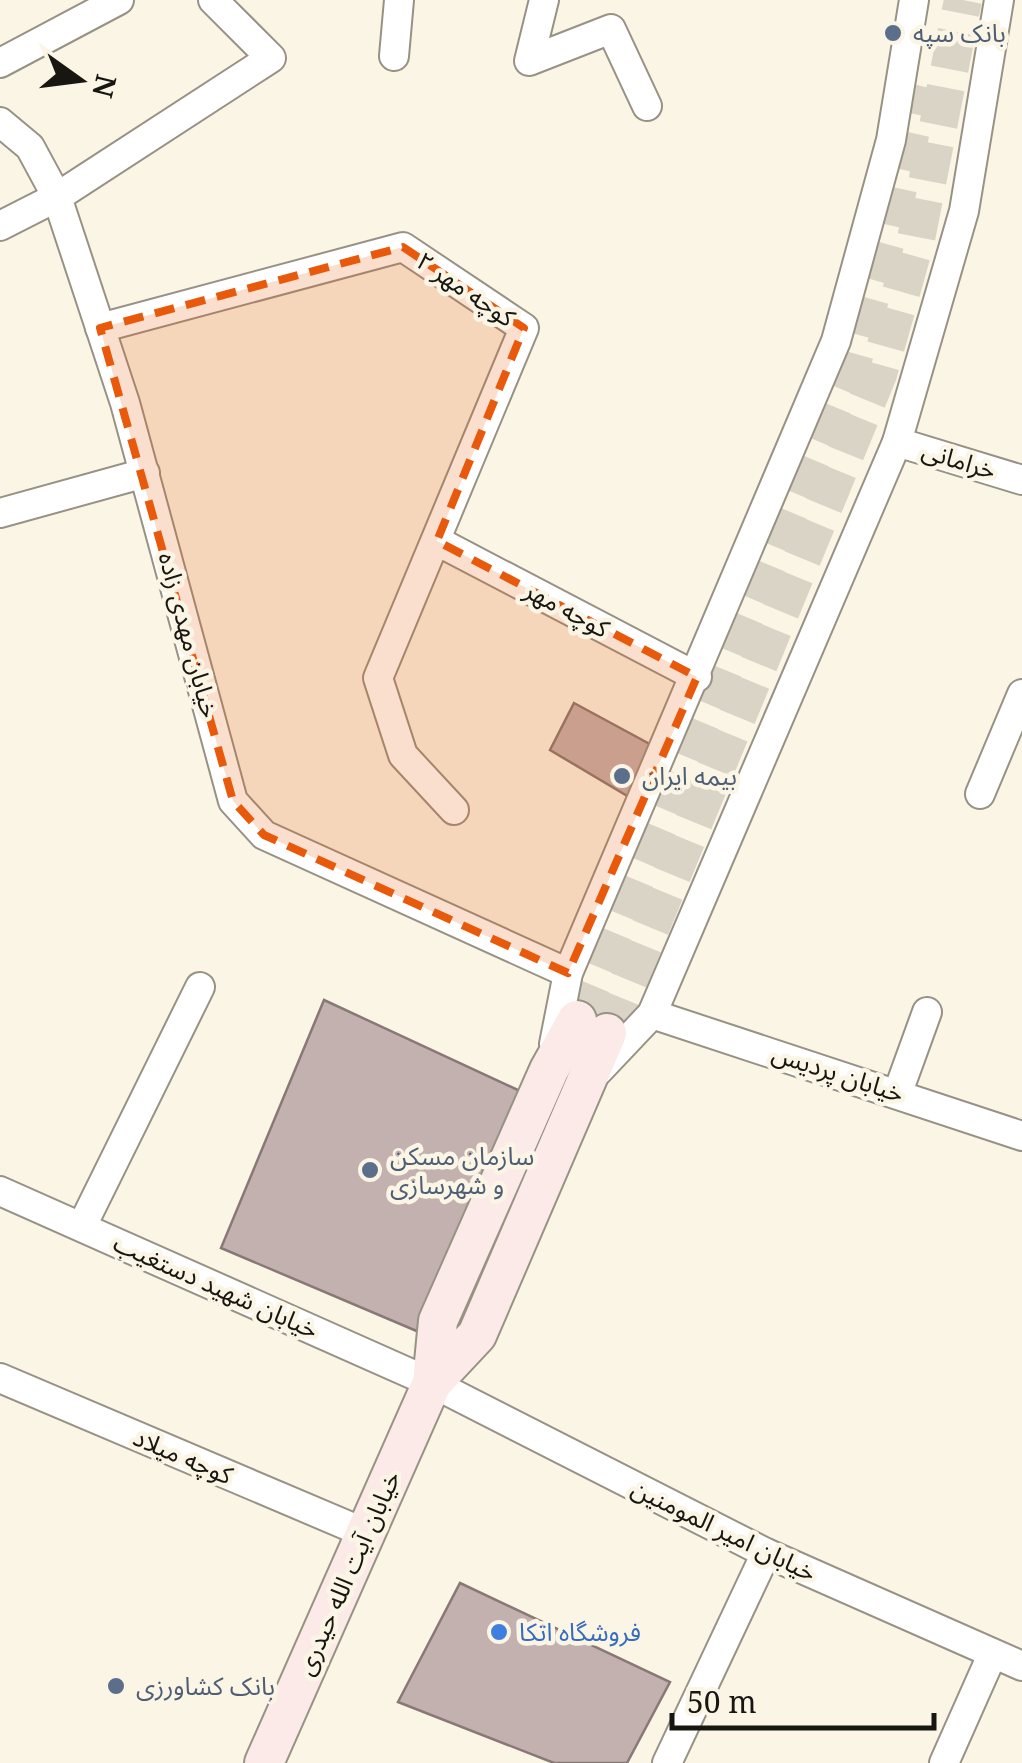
<svg xmlns="http://www.w3.org/2000/svg" width="1022" height="1763" viewBox="0 0 1022 1763" font-family="'Noto Serif','Noto Sans Arabic',serif">
<style>
.building{fill:#c3b1b0;stroke:#887876;stroke-width:2.5}
.lines{fill:none;stroke-linecap:round;stroke-linejoin:round}
.secondary-tunnel{stroke:#d9d4c6;stroke-width:38;stroke-dasharray:38 19;stroke-linecap:butt}
.street-casing{stroke:#979284;stroke-width:32}
.secondary-casing{stroke:#979284;stroke-width:42}
.street{stroke:#fff;stroke-width:28}
.secondary{stroke:#fbeae7;stroke-width:38}
.marked{fill:#e8590c;fill-opacity:0.2;stroke:#e8590c;stroke-width:8;stroke-dasharray:20 12;stroke-linejoin:round}
.service-dot{fill:#5c6f8a;stroke:#fbf5e6;stroke-width:4}
.shop-dot{fill:#3f7fe0;stroke:#fbf5e6;stroke-width:4}
.labels{text-anchor:middle;stroke-width:9;stroke-linejoin:round;paint-order:stroke}
.service-label{font-size:25px;fill:#4e5e75;stroke:#fbf5e6;text-anchor:start}
.street-label{font-size:25px;fill:#181611;stroke:#fbf5e6}
.shop-label{font-size:25px;fill:#366cbe;stroke:#fbf5e6;text-anchor:start}
</style>
<rect width="100%" height="100%" fill="#fbf5e6"/>
<g class="building">
<polygon points="574,703 659,749 639,803 550,750"/>
<polygon points="324,1000 520,1091 419,1332 221,1248"/>
<polygon points="460,1583 670,1682 627,1763 554,1763 398,1702"/>
</g>
<g class="lines">
<g class="secondary-tunnel">
<polyline points="577,1020 854,356 887,237 921,86"/>
<polyline points="607,1033 878,374 916,239 963,0"/>
</g>
<defs>
<g id="street">
<polyline points="544,0 529,61 611,29 647,106"/>
<polyline points="394,56 399,0"/>
<polyline points="0,63 119,0"/>
<polyline points="0,122 30,147 57,197 125,403 233,801 264,835 568,973"/>
<polyline points="0,226 57,197 271,58 213,0"/>
<polyline points="100,328 403,247 524,328 378,678 403,755 454,810"/>
<polyline points="897,442 1022,480"/>
<polyline points="0,513 145,473"/>
<polyline points="437,541 697,677"/>
<polyline points="980,794 1022,694"/>
<polyline points="652,1014 1022,1136"/>
<polyline points="554,1044 568,973 836,341 891,140 914,0"/>
<polyline points="598,1071 652,1014 897,442 964,211 999,0"/>
<polyline points="898,1092 927,1012"/>
<polyline points="0,1191 432,1383 766,1553 1022,1666"/>
<polyline points="82,1226 200,987"/>
<polyline points="0,1378 365,1533"/>
<polyline points="667,1763 766,1553"/>
<polyline points="944,1763 992,1655"/>
</g>
<g id="secondary">
<polyline points="432,1383 477,1335 607,1033"/>
<polyline points="264,1763 432,1383 438,1321 549,1070 577,1020"/>
</g>
</defs>
<use href="#street" class="street-casing"/>
<use href="#secondary" class="secondary-casing"/>
<use href="#street" class="street"/>
<use href="#secondary" class="secondary"/>
</g>
<path class="marked" d="M403 247 524 328 437 541 697 677 568 973 264 835 233 801 100 328Z"/>
<g class="service-dot">
<circle cx="893" cy="33" r="10"/>
<circle cx="622" cy="776" r="10"/>
<circle cx="370" cy="1170" r="10"/>
<circle cx="116" cy="1686" r="10"/>
</g>
<circle class="shop-dot" cx="499" cy="1632" r="10"/>
<g class="labels">
<g class="service-label">
<text x="913" y="42">بانک سپه</text>
<text x="642" y="785">بیمه ایران</text>
<text x="390" y="1165">سازمان مسکن<tspan x="390" dy="29">و شهرسازی</tspan></text>
<text x="136" y="1695">بانک کشاورزی</text>
</g>
<g class="street-label">
<text transform="translate(466 289) rotate(34)" y="9">کوچه مهر ۲</text>
<text transform="translate(959 460) rotate(17)" y="9">خرامانی</text>
<text transform="translate(567 609) rotate(28)" y="9">کوچه مهر</text>
<text transform="translate(189 635) rotate(75)" y="9">خیابان مهدی زاده</text>
<text transform="translate(838 1073) rotate(18)" y="9">خیابان پردیس</text>
<text transform="translate(216 1286) rotate(24)" y="9">خیابان شهید دستغیب</text>
<text transform="translate(183 1456) rotate(23)" y="9">کوچه میلاد</text>
<text transform="translate(724 1530) rotate(26)" y="9">خیابان امیر المومنین</text>
<text transform="translate(348 1573) rotate(-66)" y="9">خیابان آیت الله حیدری</text>
</g>
<g class="shop-label">
<text x="519" y="1641">فروشگاه اتکا</text>
</g>
</g>
<g transform="translate(80 80) rotate(104)" stroke="#fbf5e6" stroke-width="8" paint-order="stroke">
<path d="M0-8L18 38L0 25L-18 38Z" fill="#181611"/>
<text y="-15" font-size="28" font-weight="bold" text-anchor="middle" fill="#181611">N</text>
</g>
<path d="M672 1713v15h262v-15" fill="none" stroke="#181611" stroke-width="5"/>
<text x="687" y="1713" font-size="30" fill="#181611" stroke="#fbf5e6" stroke-width="8" paint-order="stroke">50 m</text>
</svg>
